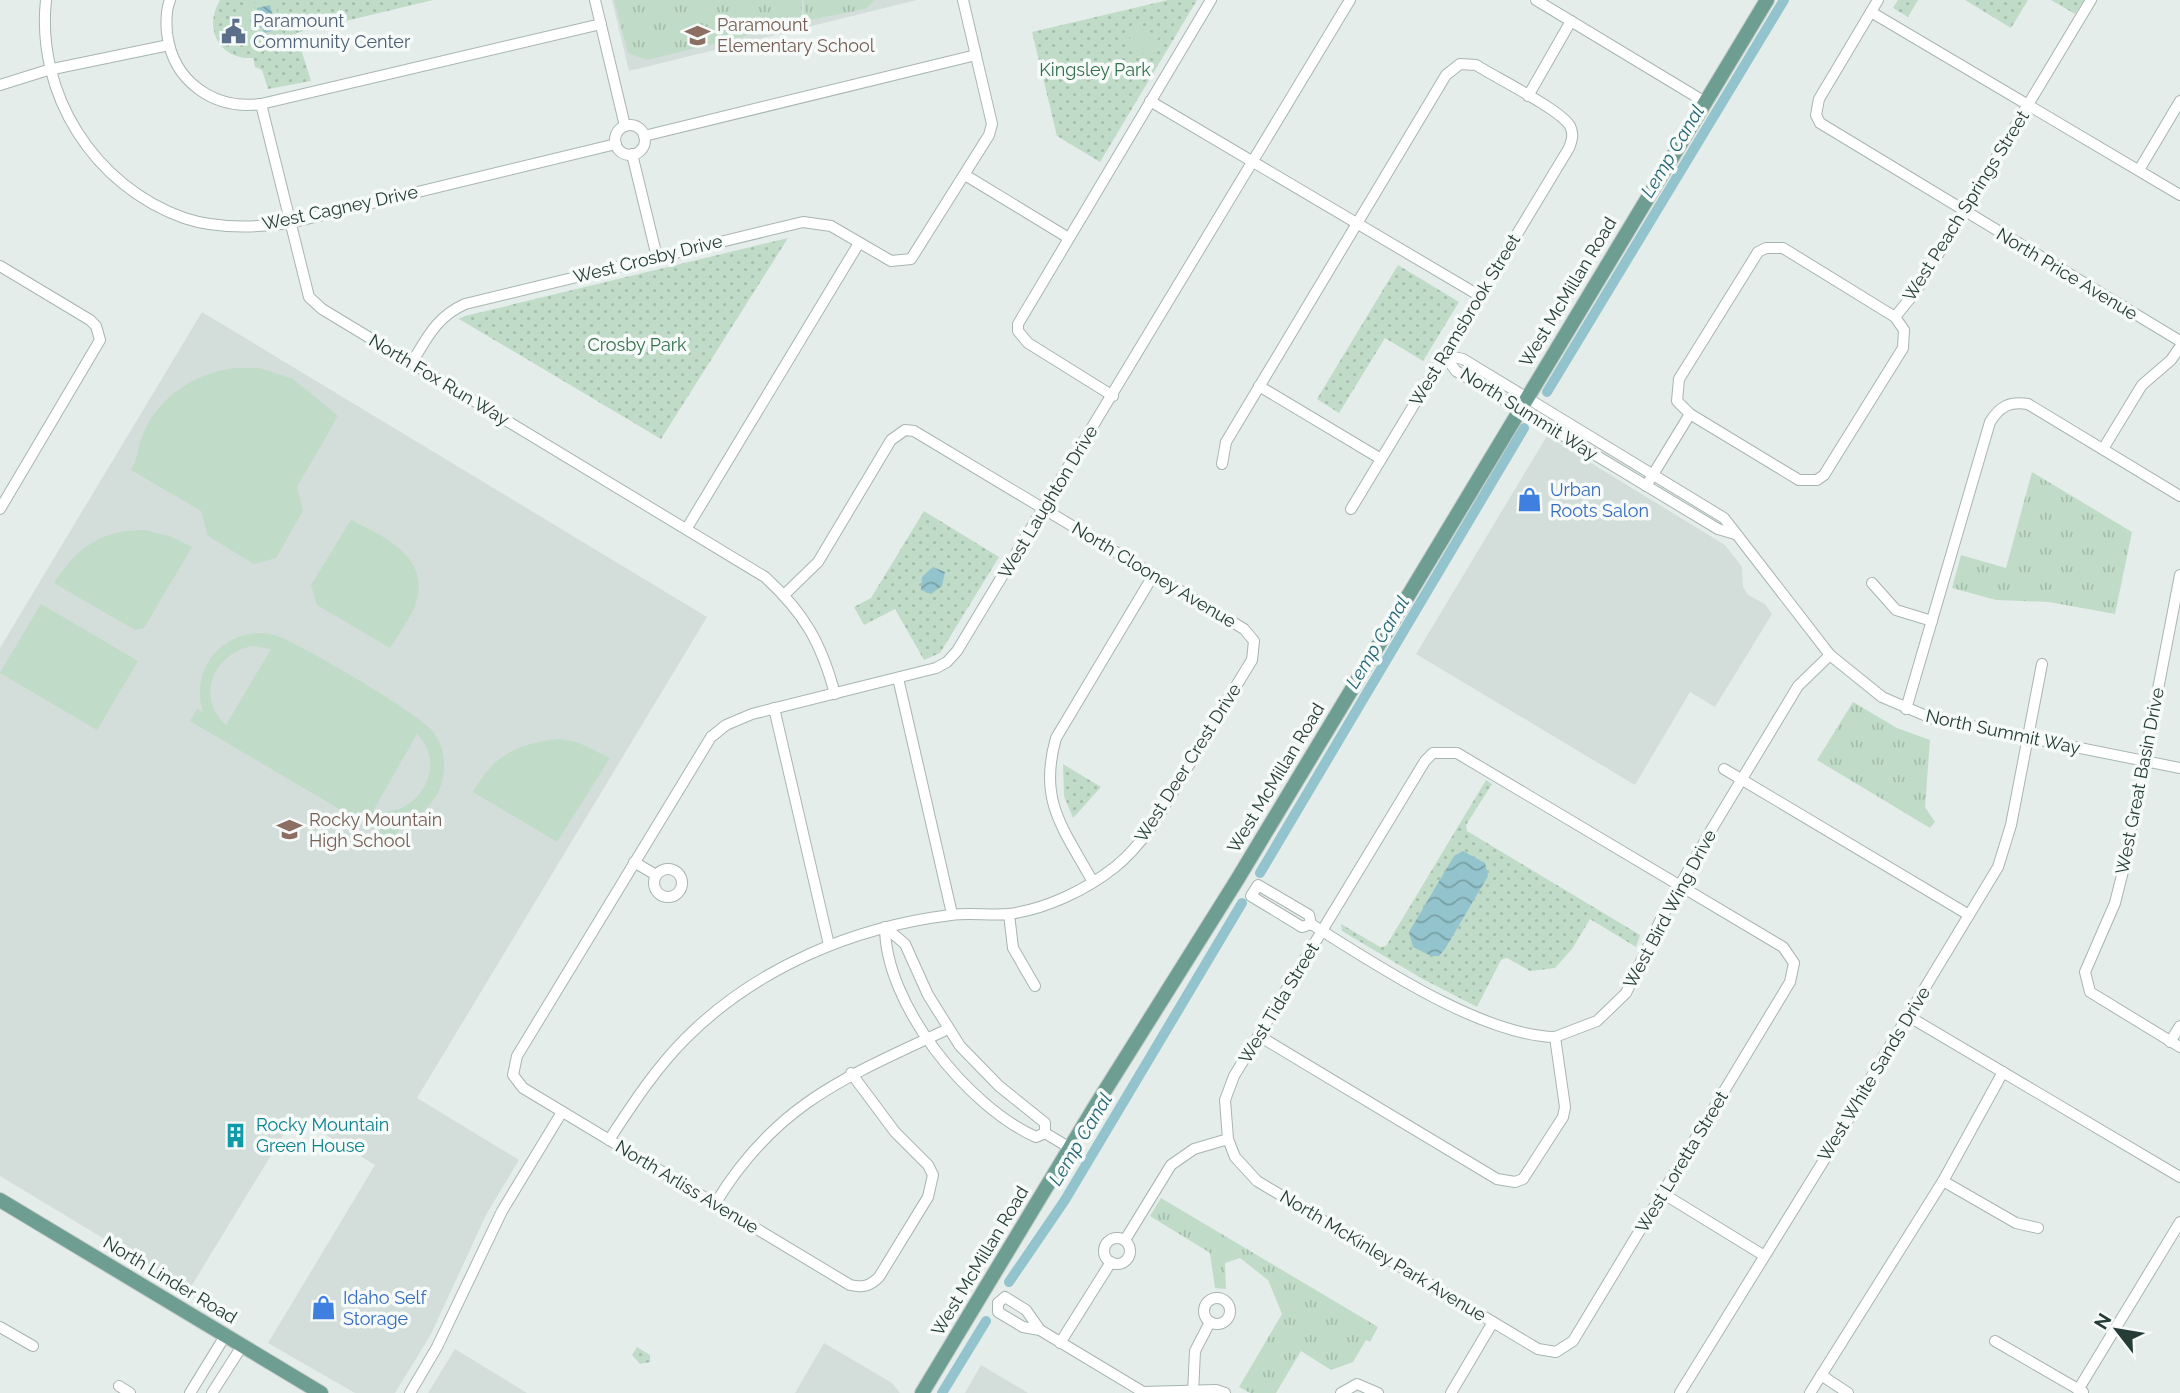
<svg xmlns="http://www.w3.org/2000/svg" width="2180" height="1393" viewBox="0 0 2180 1393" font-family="Raleway,sans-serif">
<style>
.built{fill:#d3ddd9}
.grass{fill:url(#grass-tufts)}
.park{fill:url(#park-dots)}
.pitch{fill:#c0dcc8;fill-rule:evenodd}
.water{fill:url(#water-waves)}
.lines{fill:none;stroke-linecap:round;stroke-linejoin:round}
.canal{stroke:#93c3cc;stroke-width:10}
.minor-casing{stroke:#a8b5b1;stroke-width:12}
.major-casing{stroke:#c2c9c7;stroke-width:16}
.minor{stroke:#fff;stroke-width:10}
.major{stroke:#6e9e92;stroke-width:14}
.labels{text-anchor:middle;stroke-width:7;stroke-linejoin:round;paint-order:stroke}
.service-label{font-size:18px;fill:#4e5e75;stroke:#f6faf8;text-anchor:start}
.education-label{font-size:18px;fill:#785e54;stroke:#f6faf8;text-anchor:start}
.park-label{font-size:18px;fill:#34704c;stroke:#f6faf8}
.street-label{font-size:18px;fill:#263d37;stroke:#f6faf8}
.shop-label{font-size:18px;fill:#366cbe;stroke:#f6faf8;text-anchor:start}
.culture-label{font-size:18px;fill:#0d838f;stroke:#f6faf8;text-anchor:start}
.water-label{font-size:19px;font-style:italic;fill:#256674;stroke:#f6faf8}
</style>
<defs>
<pattern id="grass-tufts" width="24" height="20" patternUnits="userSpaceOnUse" patternTransform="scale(1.75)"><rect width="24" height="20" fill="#c0dcc8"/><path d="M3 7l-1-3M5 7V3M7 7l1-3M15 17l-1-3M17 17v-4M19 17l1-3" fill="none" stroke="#a5beac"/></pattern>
<pattern id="park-dots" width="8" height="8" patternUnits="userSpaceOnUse" patternTransform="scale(1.75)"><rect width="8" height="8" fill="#c0dcc8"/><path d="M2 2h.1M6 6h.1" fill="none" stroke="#a5beac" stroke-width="1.8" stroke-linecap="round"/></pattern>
<pattern id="water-waves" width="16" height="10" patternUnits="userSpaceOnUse" patternTransform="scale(1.75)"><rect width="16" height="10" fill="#93c3cc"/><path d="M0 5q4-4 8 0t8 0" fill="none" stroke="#78a0a6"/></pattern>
</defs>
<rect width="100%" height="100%" fill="#e5edea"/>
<g class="built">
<polygon points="612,0 917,0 629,71"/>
<polygon points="202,312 707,617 417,1098 519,1160 487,1213 431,1334 395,1393 355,1393 268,1343 375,1165 295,1116 189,1290 0,1176 0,648"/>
<polygon points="1547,436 1725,545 1742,567 1743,587 1748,595 1765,604 1772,614 1715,707 1690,692 1635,785 1416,654"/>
<polygon points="824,1343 892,1383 900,1393 795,1393"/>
<polygon points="455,1349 527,1393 528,1393 428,1393"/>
<polygon points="981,1365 1028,1393 965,1393"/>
</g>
<g class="grass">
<polygon points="614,0 802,0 801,22 647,60 628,53"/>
<polygon points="804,0 875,0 865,9 804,21"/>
<polygon points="2032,472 2132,532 2115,614 2049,602 1996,600 1952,588 1961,555 2006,568"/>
<polygon points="1853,702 1897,728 1930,740 1925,807 1935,822 1930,828 1817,760"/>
<polygon points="1161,1198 1378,1327 1370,1342 1366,1340 1353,1362 1331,1370 1301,1351 1276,1393 1250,1393 1239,1387 1282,1314 1268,1280 1240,1258 1225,1263 1226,1289 1215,1288 1210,1253 1150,1216"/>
</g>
<g class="park">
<path d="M220 0H433L296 33 311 81 268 89 262 70 255 67 253 58C219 60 203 28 220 0Z"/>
<polygon points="1168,0 1197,0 1100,162 1057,136 1032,32"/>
<polygon points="1898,0 1918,0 1908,17 1893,8"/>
<polygon points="1965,0 2028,0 2011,28"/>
<polygon points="2051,0 2084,0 2075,14"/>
<polygon points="788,238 661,439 459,319 465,316"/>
<polygon points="1398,265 1459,302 1423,361 1385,338 1339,413 1317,399"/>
<polygon points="924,511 999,557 940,653 924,660 895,609 864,625 854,607 871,598"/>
<polygon points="1063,764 1101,787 1073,818 1064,796"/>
<polygon points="1486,780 1492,784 1466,825 1467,831 1640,935 1636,947 1590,919 1572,949 1555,968 1530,971 1507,958 1501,960 1477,1007 1421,978 1342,931 1341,924 1380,947 1386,946"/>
<polygon points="637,1347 650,1355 650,1362 640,1364 632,1355"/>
</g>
<g class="pitch">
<polygon points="264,0 274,0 283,34 247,43 239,7"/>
<polygon points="1138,25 1159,37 1148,56 1127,43"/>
<path d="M235 368H259L293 379 338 416 297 487 303 511 276 558 254 564 208 536 201 511 131 470C138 459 138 446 143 434 159 396 195 373 235 368Z"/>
<path d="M351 520C385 537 433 558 415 606 409 620 398 635 390 648L317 605 311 585Z"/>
<path d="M144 530 172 537 192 547 144 628 135 630 54 583C76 548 103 529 144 530Z"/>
<polygon points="41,604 138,661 97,730 0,673"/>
<path d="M256 633C265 633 274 634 282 638 308 649 421 714 434 733 447 750 447 776 437 794 427 812 414 820 395 825L400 828 392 840 190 721 197 709 203 712C191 673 216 637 256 633ZM253 646 271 649 226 725C194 696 215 652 253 646ZM417 734C450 766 416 820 373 811Z"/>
<path d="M559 739 577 742 610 758 557 842 473 792C493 755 519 743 559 739Z"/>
</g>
<g class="water">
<polygon points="270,5 276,30 264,33 262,27 256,29 250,21 252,15 258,13 257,8"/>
<polygon points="933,567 945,572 942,586 931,594 921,590 922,577"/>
<polygon points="1463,851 1485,863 1488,876 1445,949 1439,956 1431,956 1413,947 1409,932 1454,856"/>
</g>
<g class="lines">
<g class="canal">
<polyline points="1547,392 1784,0"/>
<polyline points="1260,873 1524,428"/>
<polyline points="1009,1282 1065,1200 1242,903"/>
<polyline points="942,1393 986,1321"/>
</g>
<defs>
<g id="minor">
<path d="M46 0C36 94 94 186 184 218 217 229 255 228 290 223L616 144"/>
<path d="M170 0C166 10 166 22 167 33 173 82 214 110 261 104L309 297 322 309 765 577C804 613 821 642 835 694"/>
<polyline points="595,0 625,126"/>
<polyline points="1536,0 1705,102"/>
<polyline points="1878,0 1819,99 1816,115 1820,123 2180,341"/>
<polyline points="1871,12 2180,195"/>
<polyline points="0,85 48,70 169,45"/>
<polyline points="1528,96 1571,21"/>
<polyline points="1150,101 1480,296"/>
<polyline points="261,104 601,24"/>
<circle cx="630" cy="140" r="15"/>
<polyline points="644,136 976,55"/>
<polyline points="632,154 657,257"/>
<polyline points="2139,170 2180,101"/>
<polyline points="965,175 1067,237"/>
<polyline points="0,266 90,320 96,326 100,340 0,509"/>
<polyline points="1444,355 1463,359 1724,518 1830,655 1882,697 1931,718 2180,768"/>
<polyline points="1444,355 1456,371 1718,529 1735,534"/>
<path d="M411 364C427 338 436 317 465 304L803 222 831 226 891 261 911 259 989 135 992 124 963 0"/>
<polyline points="1259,386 1381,459"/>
<polyline points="1113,396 1028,343 1018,331 1018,324 1211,0"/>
<polyline points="1690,414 1799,480 1817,480 1824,475 1903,348 1904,330 1895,317 1916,291 2091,0"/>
<polyline points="2103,449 2142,385 2171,360 2180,347"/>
<path d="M1222 464 1226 442 1446 75 1460 64 1476 65C1495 77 1561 110 1570 126 1574 134 1572 140 1569 148L1351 509"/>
<polyline points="1646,486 1690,414 1677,401 1679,379 1758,252 1766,248 1783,248 1895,317"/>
<polyline points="687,528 859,243"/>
<polyline points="2180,575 2123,871 2115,903 2085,972 2090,992 2180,1047"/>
<polyline points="1872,583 1896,610 1932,621"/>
<polyline points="898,678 952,914"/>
<polyline points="774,708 829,945"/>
<path d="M1906 709 1990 422C2000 406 2010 401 2028 404L2180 496"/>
<polyline points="1724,769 1969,915"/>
<polyline points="634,862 656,875"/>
<circle cx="668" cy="883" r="14"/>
<path d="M1093 882C1063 828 1038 801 1056 738L1154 574"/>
<polygon points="1258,885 1309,915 1311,924 1302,927 1251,896"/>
<polyline points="1009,914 1013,948 1035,986"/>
<path d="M1311 924C1375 964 1480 1035 1555 1037"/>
<path d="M885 927 905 944 928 995 960 1046 999 1086 1045 1123V1133L1036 1137C967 1106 885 1004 885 927Z"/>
<polyline points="1908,1016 2180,1177"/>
<polyline points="1259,1036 1497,1179 1515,1182 1523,1179 1563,1117 1565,1107 1555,1037 1597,1021 1626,993 1662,917 1713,827 1798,686 1830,655"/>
<polyline points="2170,1042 2180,1026"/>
<path d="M851 1073 895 1132 928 1165 933 1175 928 1197 879 1277C870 1286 863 1288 850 1285L523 1088 513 1075 517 1056 711 737 726 725 752 714 936 668 947 662 957 651 1350 0"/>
<polyline points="1045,1133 1070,1148"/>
<path d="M609 1140C632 1105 655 1069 686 1038 756 968 853 927 951 915 970 912 990 916 1009 914 1046 909 1086 890 1115 867 1146 842 1164 807 1184 773 1207 735 1229 697 1252 660L1254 641 1244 629 914 431 905 430 891 440 818 562 784 595"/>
<polyline points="1943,1181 2016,1223 2038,1228"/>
<polyline points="1662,1193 1763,1255"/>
<path d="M715 1204C776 1103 846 1077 948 1029"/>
<circle cx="1117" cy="1251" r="13"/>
<polyline points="1125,1240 1171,1165 1194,1149 1228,1139 1225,1100 1234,1076 1425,761 1433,753 1457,753 1783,947 1794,963 1790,982 1573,1341 1556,1352 1538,1349 1257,1181 1235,1157 1228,1139"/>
<circle cx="1217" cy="1311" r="13"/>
<polyline points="998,1303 998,1312 1023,1327 1040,1330 1143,1392 1216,1390 1225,1393"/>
<polyline points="998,1303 1005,1297 1026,1310 1040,1330"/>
<polyline points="0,1327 33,1346"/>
<polyline points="1995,1341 2083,1392"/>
<polyline points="1060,1343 1111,1262"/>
<polyline points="1821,1375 1848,1393"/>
<polyline points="119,1386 130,1393"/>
<polyline points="2078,1390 2180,1222"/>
<polyline points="190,1393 225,1336"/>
<polyline points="212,1393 242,1346"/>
<polyline points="410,1393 437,1347 502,1211 562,1112"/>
<polyline points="1193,1393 1195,1351 1210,1322"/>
<polyline points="1341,1393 1357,1384 1378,1393"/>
<polyline points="1451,1393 1493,1322"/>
<polyline points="1680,1393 1842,1131 1874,1072 1998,867 2011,825 2042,664"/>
<polyline points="1810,1393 1943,1181 2003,1072"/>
</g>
<g id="major">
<polyline points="0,1200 321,1393"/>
<polyline points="922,1393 1094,1108 1237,880 1767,0"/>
</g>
</defs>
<use href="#minor" class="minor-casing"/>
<use href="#major" class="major-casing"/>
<use href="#minor" class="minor"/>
<use href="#major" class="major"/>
</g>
<defs>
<symbol id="civic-bare" viewBox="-9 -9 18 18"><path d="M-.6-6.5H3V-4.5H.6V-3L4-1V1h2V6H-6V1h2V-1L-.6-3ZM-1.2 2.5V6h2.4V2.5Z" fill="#5c6f8a" stroke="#f6faf8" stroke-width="2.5" paint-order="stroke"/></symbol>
<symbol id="school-bare" viewBox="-9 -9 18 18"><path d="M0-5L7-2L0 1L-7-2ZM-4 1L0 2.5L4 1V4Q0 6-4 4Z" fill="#8d6e63" stroke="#f6faf8" stroke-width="2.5" paint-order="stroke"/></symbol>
<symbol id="shop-bare" viewBox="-9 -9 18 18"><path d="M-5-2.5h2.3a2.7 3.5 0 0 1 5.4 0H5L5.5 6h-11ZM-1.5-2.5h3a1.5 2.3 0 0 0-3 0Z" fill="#3f7fe0" stroke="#f6faf8" stroke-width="2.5" paint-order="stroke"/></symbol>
<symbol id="building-bare" viewBox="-9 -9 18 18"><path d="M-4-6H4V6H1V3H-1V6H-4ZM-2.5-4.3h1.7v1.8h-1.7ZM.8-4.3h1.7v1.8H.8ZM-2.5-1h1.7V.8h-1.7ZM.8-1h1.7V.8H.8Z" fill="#0f9aa8" stroke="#f6faf8" stroke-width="2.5" paint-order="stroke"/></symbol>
</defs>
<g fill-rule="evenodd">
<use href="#civic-bare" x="216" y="14" width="35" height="35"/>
<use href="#school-bare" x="680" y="18" width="35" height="35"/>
<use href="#shop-bare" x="1512" y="482" width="35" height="35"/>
<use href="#school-bare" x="272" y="812" width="35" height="35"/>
<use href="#building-bare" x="218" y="1118" width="35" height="35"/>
<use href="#shop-bare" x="306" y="1290" width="35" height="35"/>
</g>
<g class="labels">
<g class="service-label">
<text x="253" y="27">Paramount<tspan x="253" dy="21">Community Center</tspan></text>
</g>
<g class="education-label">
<text x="717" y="31">Paramount<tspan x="717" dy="21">Elementary School</tspan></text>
<text x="309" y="826">Rocky Mountain<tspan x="309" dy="21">High School</tspan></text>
</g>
<g class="park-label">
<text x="1095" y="76">Kingsley Park</text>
<text x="637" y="351">Crosby Park</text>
</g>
<g class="street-label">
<text transform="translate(1966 206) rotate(-58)" y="6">West Peach Springs Street</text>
<text transform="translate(340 208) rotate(-12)" y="6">West Cagney Drive</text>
<text transform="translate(648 259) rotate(-14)" y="6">West Crosby Drive</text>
<text transform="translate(2067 274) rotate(31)" y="6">North Price Avenue</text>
<text transform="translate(1568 292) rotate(-59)" y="6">West McMillan Road</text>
<text transform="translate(1465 320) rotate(-59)" y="6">West Ramsbrook Street</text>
<text transform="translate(439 380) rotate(31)" y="6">North Fox Run Way</text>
<text transform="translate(1529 414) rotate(32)" y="6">North Summit Way</text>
<text transform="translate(1048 502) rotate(-59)" y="6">West Laughton Drive</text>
<text transform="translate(1154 575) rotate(31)" y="6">North Clooney Avenue</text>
<text transform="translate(2003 732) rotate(12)" y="6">North Summit Way</text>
<text transform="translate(1188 763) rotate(-58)" y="6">West Deer Crest Drive</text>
<text transform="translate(1276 778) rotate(-59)" y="6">West McMillan Road</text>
<text transform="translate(2140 781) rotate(-79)" y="6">West Great Basin Drive</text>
<text transform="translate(1670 909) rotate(-62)" y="6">West Bird Wing Drive</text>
<text transform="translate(1279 1003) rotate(-59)" y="6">West Tida Street</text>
<text transform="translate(1874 1074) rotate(-59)" y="6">West White Sands Drive</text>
<text transform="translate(1682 1162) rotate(-59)" y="6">West Loretta Street</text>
<text transform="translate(687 1187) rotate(31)" y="6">North Arliss Avenue</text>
<text transform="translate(1383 1256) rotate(31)" y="6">North McKinley Park Avenue</text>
<text transform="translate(980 1261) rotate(-59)" y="6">West McMillan Road</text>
<text transform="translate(170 1280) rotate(31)" y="6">North Linder Road</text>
</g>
<g class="shop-label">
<text x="1550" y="496">Urban<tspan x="1550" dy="21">Roots Salon</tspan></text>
<text x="343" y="1304">Idaho Self<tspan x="343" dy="21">Storage</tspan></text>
</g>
<g class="culture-label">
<text x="256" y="1131">Rocky Mountain<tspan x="256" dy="21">Green House</tspan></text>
</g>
<g class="water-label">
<text transform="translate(1672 151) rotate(-59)" y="7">Lemp Canal</text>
<text transform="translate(1377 642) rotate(-59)" y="7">Lemp Canal</text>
<text transform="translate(1080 1139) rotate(-59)" y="7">Lemp Canal</text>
</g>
</g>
<g transform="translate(2117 1330) rotate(301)" stroke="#f6faf8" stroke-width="5" paint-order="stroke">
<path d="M0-5L12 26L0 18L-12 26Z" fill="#263d37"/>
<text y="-10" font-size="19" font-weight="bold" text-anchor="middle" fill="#263d37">N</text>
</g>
</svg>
